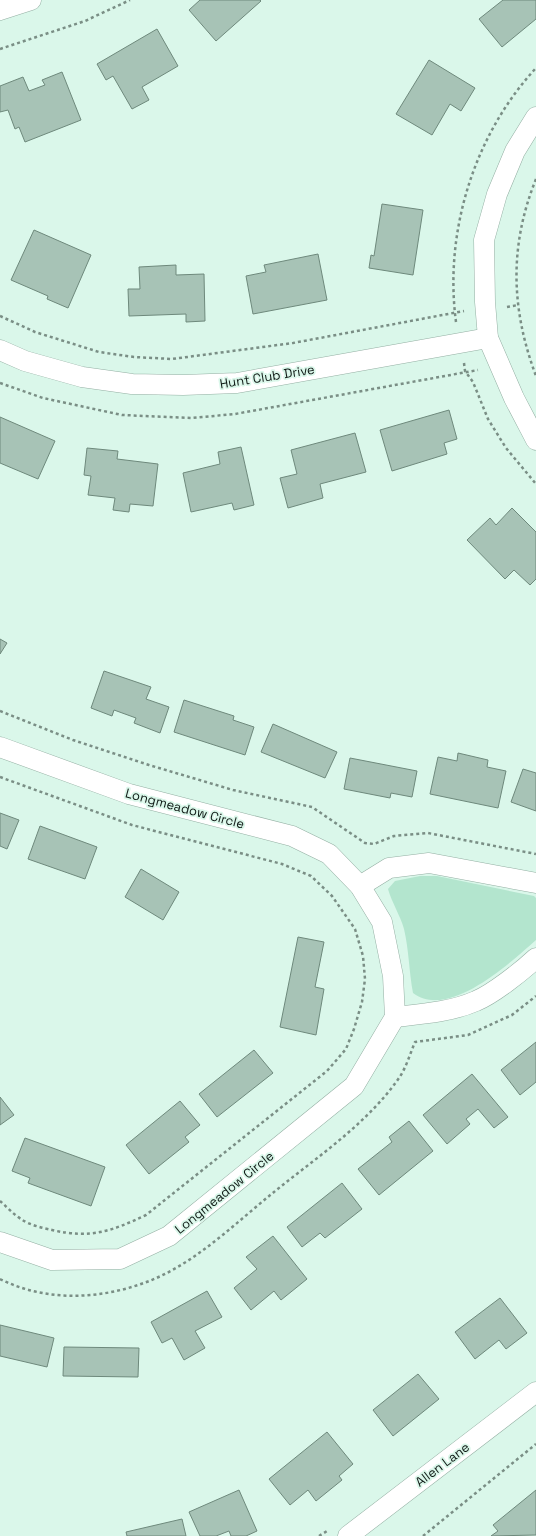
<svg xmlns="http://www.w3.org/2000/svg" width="536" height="1536" viewBox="0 0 536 1536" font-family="'Space Grotesk',sans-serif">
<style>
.green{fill:#b3e5ce}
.building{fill:#a7c3b6;stroke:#6e897c}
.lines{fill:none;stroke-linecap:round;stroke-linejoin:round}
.minor-casing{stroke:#94afa3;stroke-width:21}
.path{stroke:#7a8e85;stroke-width:2.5;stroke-dasharray:3 3;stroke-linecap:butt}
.minor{stroke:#fff;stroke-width:20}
.labels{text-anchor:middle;stroke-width:3.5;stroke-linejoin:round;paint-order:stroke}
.street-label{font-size:13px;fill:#0e1814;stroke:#daf7ea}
</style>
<rect width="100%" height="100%" fill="#daf7ea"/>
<path class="green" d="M420 876H437L534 896 536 898V940C510 963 449 1020 413 993 409 972 409 950 404 929 400 915 392 903 388 889L395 881Z"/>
<g class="building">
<polygon points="200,0 260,0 261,1 216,41 189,10"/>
<polygon points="503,0 536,0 536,19 502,47 479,19"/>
<polygon points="157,29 178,66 142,87 149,100 132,109 113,76 106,80 97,64"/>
<polygon points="429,60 475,88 461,111 450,104 432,135 396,114"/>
<polygon points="62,72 81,120 25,142 19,127 15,129 8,110 0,112 0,86 23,77 29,91 45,85 42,80"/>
<polygon points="382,204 423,210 413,275 369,268 371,255 374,256"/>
<polygon points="34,230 91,255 68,308 47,299 48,296 11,280"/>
<polygon points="318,254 327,300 253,314 246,276 266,272 264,265"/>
<polygon points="176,265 176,275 204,274 205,321 186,322 186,314 129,316 128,289 140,289 139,267"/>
<polygon points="449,410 457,439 444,443 447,454 392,471 380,430"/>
<polygon points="0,417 55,441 38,479 0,463"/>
<polygon points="355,433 366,472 320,484 323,498 288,508 280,478 297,474 291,450"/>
<polygon points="241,447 254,505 234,510 232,503 191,512 183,473 220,464 218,452"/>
<polygon points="87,448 118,451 117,459 158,464 153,506 130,504 129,512 113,510 115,498 88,495 91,476 84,475"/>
<polygon points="512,508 536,532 536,579 530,585 514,570 505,579 467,540 490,518 496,525"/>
<polygon points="0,639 7,643 0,654"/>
<polygon points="104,671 151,687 146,699 169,707 160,733 134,723 136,718 114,710 112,716 91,708"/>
<polygon points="184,700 234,716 233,720 254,727 245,755 174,732"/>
<polygon points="273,724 337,752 325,778 261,752"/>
<polygon points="458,753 488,760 487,767 506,771 498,808 430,794 438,757 457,761"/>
<polygon points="350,758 417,771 412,797 391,793 390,798 344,789"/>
<polygon points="523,769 536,773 536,811 511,802"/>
<polygon points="0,813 19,820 7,849 0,846"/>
<polygon points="40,826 97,847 85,879 28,859"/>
<polygon points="141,869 179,892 163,920 125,897"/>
<polygon points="298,937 324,942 315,987 324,989 316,1035 280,1027"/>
<polygon points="536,1042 536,1082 520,1095 501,1070"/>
<polygon points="254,1050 273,1073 217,1117 199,1094"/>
<polygon points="472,1074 508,1117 494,1128 478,1109 466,1119 470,1124 447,1144 423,1115"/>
<polygon points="0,1097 14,1115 0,1125"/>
<polygon points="180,1101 200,1125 185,1137 189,1142 149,1174 126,1145"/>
<polygon points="409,1121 433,1151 379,1195 358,1169 392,1142 389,1137"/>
<polygon points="25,1138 105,1167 91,1206 28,1183 30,1178 12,1171"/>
<polygon points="342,1183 362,1209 325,1238 320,1233 302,1247 287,1227"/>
<polygon points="273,1236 307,1279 281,1300 274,1291 251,1310 234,1288 257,1269 246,1257"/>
<polygon points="207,1291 222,1317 195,1331 205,1348 184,1360 172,1338 162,1343 151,1322"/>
<polygon points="500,1298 527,1333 506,1349 499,1340 475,1359 455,1332"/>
<polygon points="0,1325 54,1338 47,1367 0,1356"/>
<polygon points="64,1347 139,1348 138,1377 63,1376"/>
<polygon points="418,1374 439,1399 393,1436 373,1410"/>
<polygon points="327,1432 353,1464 339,1476 342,1480 316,1501 308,1490 290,1505 269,1479"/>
<polygon points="239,1490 257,1531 246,1536 231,1536 229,1531 216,1536 200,1536 189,1512"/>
<polygon points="536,1490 536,1535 491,1536 498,1531 493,1525"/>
<polygon points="182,1519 186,1536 127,1536 126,1532"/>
</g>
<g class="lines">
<defs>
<g id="minor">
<polyline points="0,10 31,0"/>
<polyline points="536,117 515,151 497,194 484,240 485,302 488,338 514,398 536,440"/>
<polyline points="0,350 25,361 82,377 132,384 183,385 237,383 488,338"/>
<polyline points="0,747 129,794 292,836 329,854 360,886 382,922 393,976 395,1017 354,1086 169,1236 120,1259 52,1260 0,1242"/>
<polyline points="360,886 389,868 429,863 536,883"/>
<path d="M395 1017C422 1014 451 1012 476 1001 493 994 522 971 536 958"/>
<polyline points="348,1536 536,1392"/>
</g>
</defs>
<use href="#minor" class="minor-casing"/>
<g class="path">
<polyline points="0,49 85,21 130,0"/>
<path d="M536 179C509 246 511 309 536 376"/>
<polyline points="507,307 518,305"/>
<polyline points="0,316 35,332 99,352 134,357 172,359 293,343 464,311"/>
<path d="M456 322C444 232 474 135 536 68"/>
<polyline points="464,363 465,371 473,382 488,419 506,448 536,484"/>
<polyline points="0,383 43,398 122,415 192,418 235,414 478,370"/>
<polyline points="0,711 73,740 149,765 233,790 312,807 365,843 374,844 394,836 428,833 536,854"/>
<path d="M0 777 132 825 282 864 311 876 332 896 355 929 363 956 365 979 362 1002 354 1029 346 1049 327 1071 146 1215C112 1231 91 1239 52 1230 43 1228 29 1225 21 1219 13 1214 7 1207 0 1201"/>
<path d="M0 1279C44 1301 95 1300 141 1284 192 1267 233 1225 274 1192 317 1157 367 1124 399 1078 406 1068 410 1054 415 1042L468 1035 512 1015 536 996"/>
<polyline points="319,1536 327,1531"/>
<polyline points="423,1536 536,1444"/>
</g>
<use href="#minor" class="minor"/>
</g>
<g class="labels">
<g class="street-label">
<text transform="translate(267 376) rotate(-9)" y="5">Hunt Club Drive</text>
<text transform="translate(185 808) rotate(15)" y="5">Longmeadow Circle</text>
<text transform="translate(224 1192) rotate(-39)" y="5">Longmeadow Circle</text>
<text transform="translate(442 1464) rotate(-37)" y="5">Allen Lane</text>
</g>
</g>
</svg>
